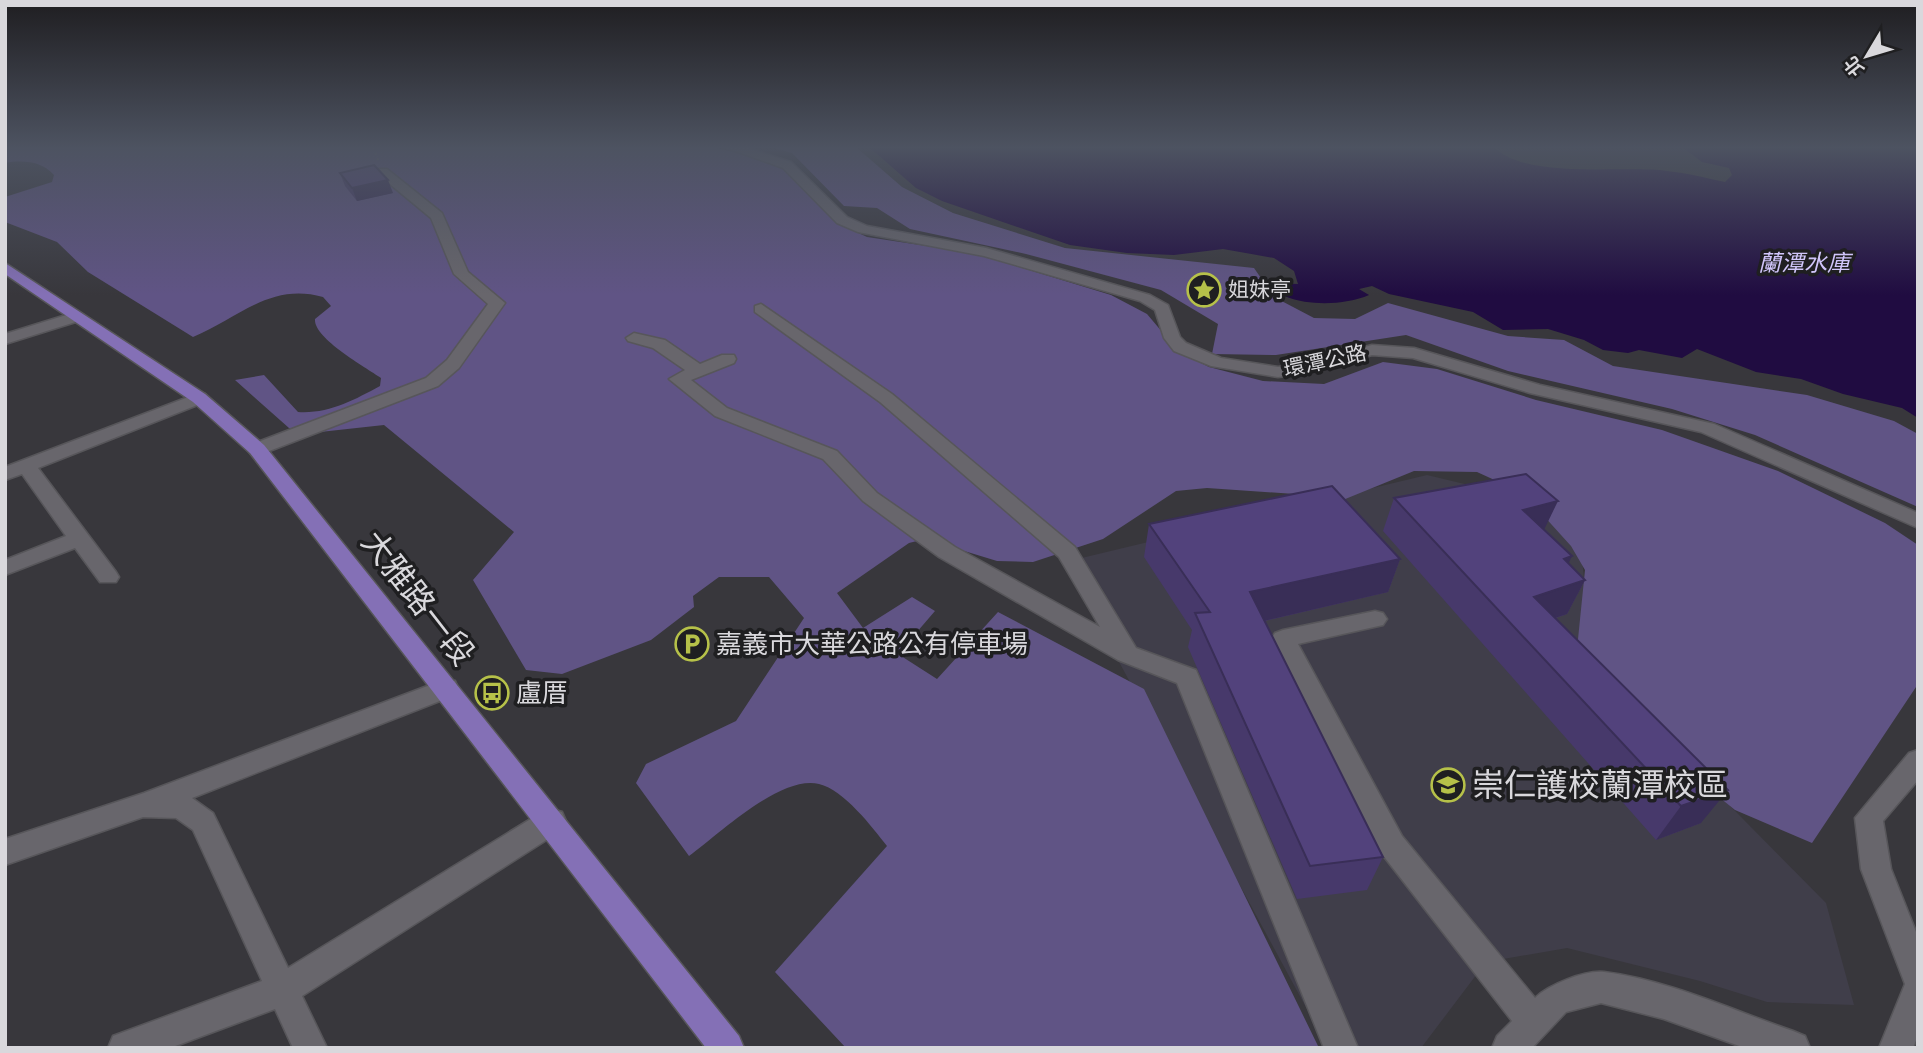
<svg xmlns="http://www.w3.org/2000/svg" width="1923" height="1053" viewBox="0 0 1923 1053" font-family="Karla,'Noto Sans TC',sans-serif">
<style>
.built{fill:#403e4a}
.green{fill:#605485}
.water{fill:#200c41}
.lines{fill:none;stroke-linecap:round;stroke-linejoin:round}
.minor-casing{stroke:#57565a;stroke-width:3}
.major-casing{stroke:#57565a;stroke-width:3}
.path{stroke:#717075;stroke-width:2.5;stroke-dasharray:2.5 3.5;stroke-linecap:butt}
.minor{fill:#68666c;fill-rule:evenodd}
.major{fill:#8470b6;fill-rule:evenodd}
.wall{fill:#47396b}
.shaded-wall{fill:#392e57}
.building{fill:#52427c;stroke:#392e57;stroke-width:2}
.labels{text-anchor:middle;stroke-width:7;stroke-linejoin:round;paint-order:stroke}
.far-poi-label{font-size:21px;fill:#d9d8dc;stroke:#1f1f21;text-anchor:start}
.far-street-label{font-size:21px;fill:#d9d8dc;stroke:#1f1f21}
.far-water-label{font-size:23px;font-style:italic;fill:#d0c5fa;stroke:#1f1f21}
.poi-label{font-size:26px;fill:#d9d8dc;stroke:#1f1f21;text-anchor:start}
.near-street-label{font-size:32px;fill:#d9d8dc;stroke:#1f1f21}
.near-poi-label{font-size:32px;fill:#d9d8dc;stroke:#1f1f21;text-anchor:start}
</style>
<rect width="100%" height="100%" fill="#38373c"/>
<polygon class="built" points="1427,475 1527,499 1581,549 1593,667 1826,903 1854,1005 1767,1002 1700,981 1567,948 1486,962 1421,1048 1328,1048 1065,562"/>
<g class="green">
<path d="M5 147H712L774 161 797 177 839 224 867 237 973 253 1111 295 1147 314 1179 352 1209 367 1263 381 1324 384 1383 362 1437 369 1536 400 1662 430 1778 471 1885 523 1918 545V684L1812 843 1735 810 1636 730 1577 649 1585 570 1571 546 1523 493 1477 472 1414 471 1333 504 1295 494 1207 488 1176 491 1103 539 1033 562 997 561 925 539 909 543 837 593 863 628 912 597 935 611 898 654 937 679 998 612 1144 689 1319 1048H846L775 972 887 846C872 827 844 790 819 784 780 775 719 834 689 856L636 783 646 764 736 721 804 618 769 577H719L693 596 694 607 651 640 562 674 526 670 473 580 514 532 384 425 320 432 289 428 235 380 264 375 298 412C329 414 354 400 380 386L381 378C365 367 313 338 315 319L331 306 323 297C270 282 237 319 193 337L88 272 57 242 5 222V197L52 182 54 175C41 161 24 160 5 163Z"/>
<polygon points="771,147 856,147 902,187 953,213 1065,248 1254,268 1274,297 1314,318 1355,319 1388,303 1508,336 1564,340 1613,366 1807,395 1894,421 1918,434 1918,507 1755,435 1672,409 1508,371 1406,335 1276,355 1212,354 1218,324 1161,290 1026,254 910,229 877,208 844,206 792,153"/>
</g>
<path class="water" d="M869 147H1494C1526 180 1624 165 1667 171 1687 173 1706 178 1725 182L1732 175 1729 168 1702 162 1682 147H1918V418L1902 408 1843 394 1801 379 1756 372 1697 349 1682 358 1639 350 1628 353 1603 350 1584 340 1548 329 1503 330 1473 312 1389 294 1372 286 1359 289 1369 295C1346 305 1310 306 1287 297 1280 295 1275 287 1270 283L1298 284 1294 271 1274 258 1223 249 1174 255 1127 253 1070 245 942 201 916 188Z"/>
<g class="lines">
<defs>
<g id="minor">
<polygon points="724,147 744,147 791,162 847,217 867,226 986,248 1150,295 1168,305 1180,337 1186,343 1221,358 1278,367 1302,364 1372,345 1414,348 1540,385 1714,424 1918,513 1918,528 1701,432 1530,393 1413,358 1372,355 1303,374 1278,377 1211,366 1174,351 1164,338 1155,310 1140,301 984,256 858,232 837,223 783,168"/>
<polygon points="379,169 387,169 442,213 468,272 505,303 459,368 438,386 264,453 250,453 247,449 250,445 426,378 447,360 488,304 454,274 431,218 379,175"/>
<polygon points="761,304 892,394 1075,547 1136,648 1196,670 1358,1048 1324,1048 1177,683 1118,660 939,557 863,501 823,459 715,416 669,379 685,370 653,348 628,341 626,338 634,333 665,340 700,364 722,355 734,355 736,359 734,363 691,380 727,408 837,451 877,493 955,547 1100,627 1059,557 880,402 755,312 755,306"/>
<polygon points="76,312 82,314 82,320 5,344 5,334"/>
<polygon points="199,393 205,394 208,398 205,402 38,468 116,572 119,577 116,582 100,582 75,548 5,575 5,560 66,536 22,474 5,480 5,467"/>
<path d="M1375 611 1383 613 1387 619 1383 625 1298 644 1402 836 1535 998C1548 985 1585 970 1604 972 1668 980 1732 1010 1793 1031L1805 1036 1810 1048H1745L1664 1019 1601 1003 1566 1012 1532 1048H1492L1497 1036 1512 1021 1382 854 1271 639 1275 633 1283 630Z"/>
<polygon points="446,679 455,681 458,688 455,695 192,798 213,813 288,968 542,812 552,809 562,812 566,821 562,830 302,996 327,1048 293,1048 275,1009 170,1048 108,1048 113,1036 262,981 193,830 176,818 143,817 5,865 5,839 144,793"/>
<polygon points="1918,750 1918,780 1883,821 1891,869 1918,937 1918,1035 1913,1048 1879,1048 1905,984 1861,869 1855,818 1909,753"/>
</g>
<polygon id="major" points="5,263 205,394 264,445 739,1036 744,1048 706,1048 250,453 193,402 5,274"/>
</defs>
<use href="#minor" class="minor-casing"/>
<use href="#major" class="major-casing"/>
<polyline class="path" points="373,147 378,160"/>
<use href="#minor" class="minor"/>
<use href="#major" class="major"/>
</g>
<g class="wall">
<polygon points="340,173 393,193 357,201 345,186"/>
<polygon points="1394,498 1544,530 1569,564 1585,580 1567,614 1556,618 1701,823 1656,840 1383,531"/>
<polygon points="1149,524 1400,559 1388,592 1265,621 1383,857 1367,890 1297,899 1188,647 1192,630 1144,557"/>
</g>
<g class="shaded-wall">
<polygon points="388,180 393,193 357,201 352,188"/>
<polygon points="1558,501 1542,534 1523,510"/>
<polygon points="1572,556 1556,590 1585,580 1567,614 1518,630 1534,597 1564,559"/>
<polygon points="1400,559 1388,592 1242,626 1250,592"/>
<polygon points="1728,790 1701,823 1656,840 1681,806"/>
</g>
<g class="building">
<polygon points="374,165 388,180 352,188 340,173"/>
<polygon points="1526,474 1558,501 1523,510 1572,556 1564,559 1585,580 1534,597 1728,790 1681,806 1394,498"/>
<polygon points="1332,486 1400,559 1250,592 1383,857 1310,866 1195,613 1210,612 1149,524"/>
</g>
<linearGradient id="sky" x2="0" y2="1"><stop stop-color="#1f1e21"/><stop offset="0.5" stop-color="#4d5361"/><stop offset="1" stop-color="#4d5361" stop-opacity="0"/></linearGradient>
<rect width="1923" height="295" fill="url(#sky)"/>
<defs>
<symbol id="sight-ring" viewBox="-11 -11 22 22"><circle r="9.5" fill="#1f1f21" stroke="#b6c149" stroke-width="1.5"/><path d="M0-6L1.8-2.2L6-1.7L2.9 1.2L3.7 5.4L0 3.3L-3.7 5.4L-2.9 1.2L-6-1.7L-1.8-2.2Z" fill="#b6c149"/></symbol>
<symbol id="parking-ring" viewBox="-11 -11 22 22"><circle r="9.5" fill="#1f1f21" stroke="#b6c149" stroke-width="1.5"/><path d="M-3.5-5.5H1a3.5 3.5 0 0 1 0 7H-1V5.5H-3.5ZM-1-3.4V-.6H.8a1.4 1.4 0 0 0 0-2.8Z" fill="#b6c149"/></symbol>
<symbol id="bus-ring" viewBox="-11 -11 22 22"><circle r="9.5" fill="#1f1f21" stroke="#b6c149" stroke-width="1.5"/><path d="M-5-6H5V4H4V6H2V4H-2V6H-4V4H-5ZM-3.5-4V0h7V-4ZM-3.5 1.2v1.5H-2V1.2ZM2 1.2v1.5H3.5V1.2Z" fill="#b6c149"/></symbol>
<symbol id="university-ring" viewBox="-11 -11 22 22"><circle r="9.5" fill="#1f1f21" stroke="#b6c149" stroke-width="1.5"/><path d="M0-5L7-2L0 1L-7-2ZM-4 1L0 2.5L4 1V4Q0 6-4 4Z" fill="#b6c149"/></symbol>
</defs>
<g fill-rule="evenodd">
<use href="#sight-ring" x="1185" y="271" width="38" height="38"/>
<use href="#parking-ring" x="673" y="625" width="38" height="38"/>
<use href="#bus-ring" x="473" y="674" width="38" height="38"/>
<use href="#university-ring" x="1429" y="766" width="38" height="38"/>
</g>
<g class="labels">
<g class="far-poi-label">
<text x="1228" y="297">姐妹亭</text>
</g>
<g class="far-street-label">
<text transform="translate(1325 361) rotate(-12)" y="7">環潭公路</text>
</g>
<g class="far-water-label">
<text x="1804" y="271">蘭潭水庫</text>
</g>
<g class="poi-label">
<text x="716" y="653">嘉義市大華公路公有停車場</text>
<text x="516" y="702">盧厝</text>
</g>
<g class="near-street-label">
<text transform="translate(418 598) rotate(52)" y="11">大雅路一段</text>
</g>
<g class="near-poi-label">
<text x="1472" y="796">崇仁護校蘭潭校區</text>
</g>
</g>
<rect width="1923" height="1053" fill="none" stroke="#d9d8dc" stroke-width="14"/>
<g transform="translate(1867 56) rotate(232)" stroke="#1f1f21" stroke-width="5" paint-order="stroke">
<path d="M0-5L12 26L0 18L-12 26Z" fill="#d9d8dc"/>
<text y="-10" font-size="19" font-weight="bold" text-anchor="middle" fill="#d9d8dc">北</text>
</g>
</svg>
